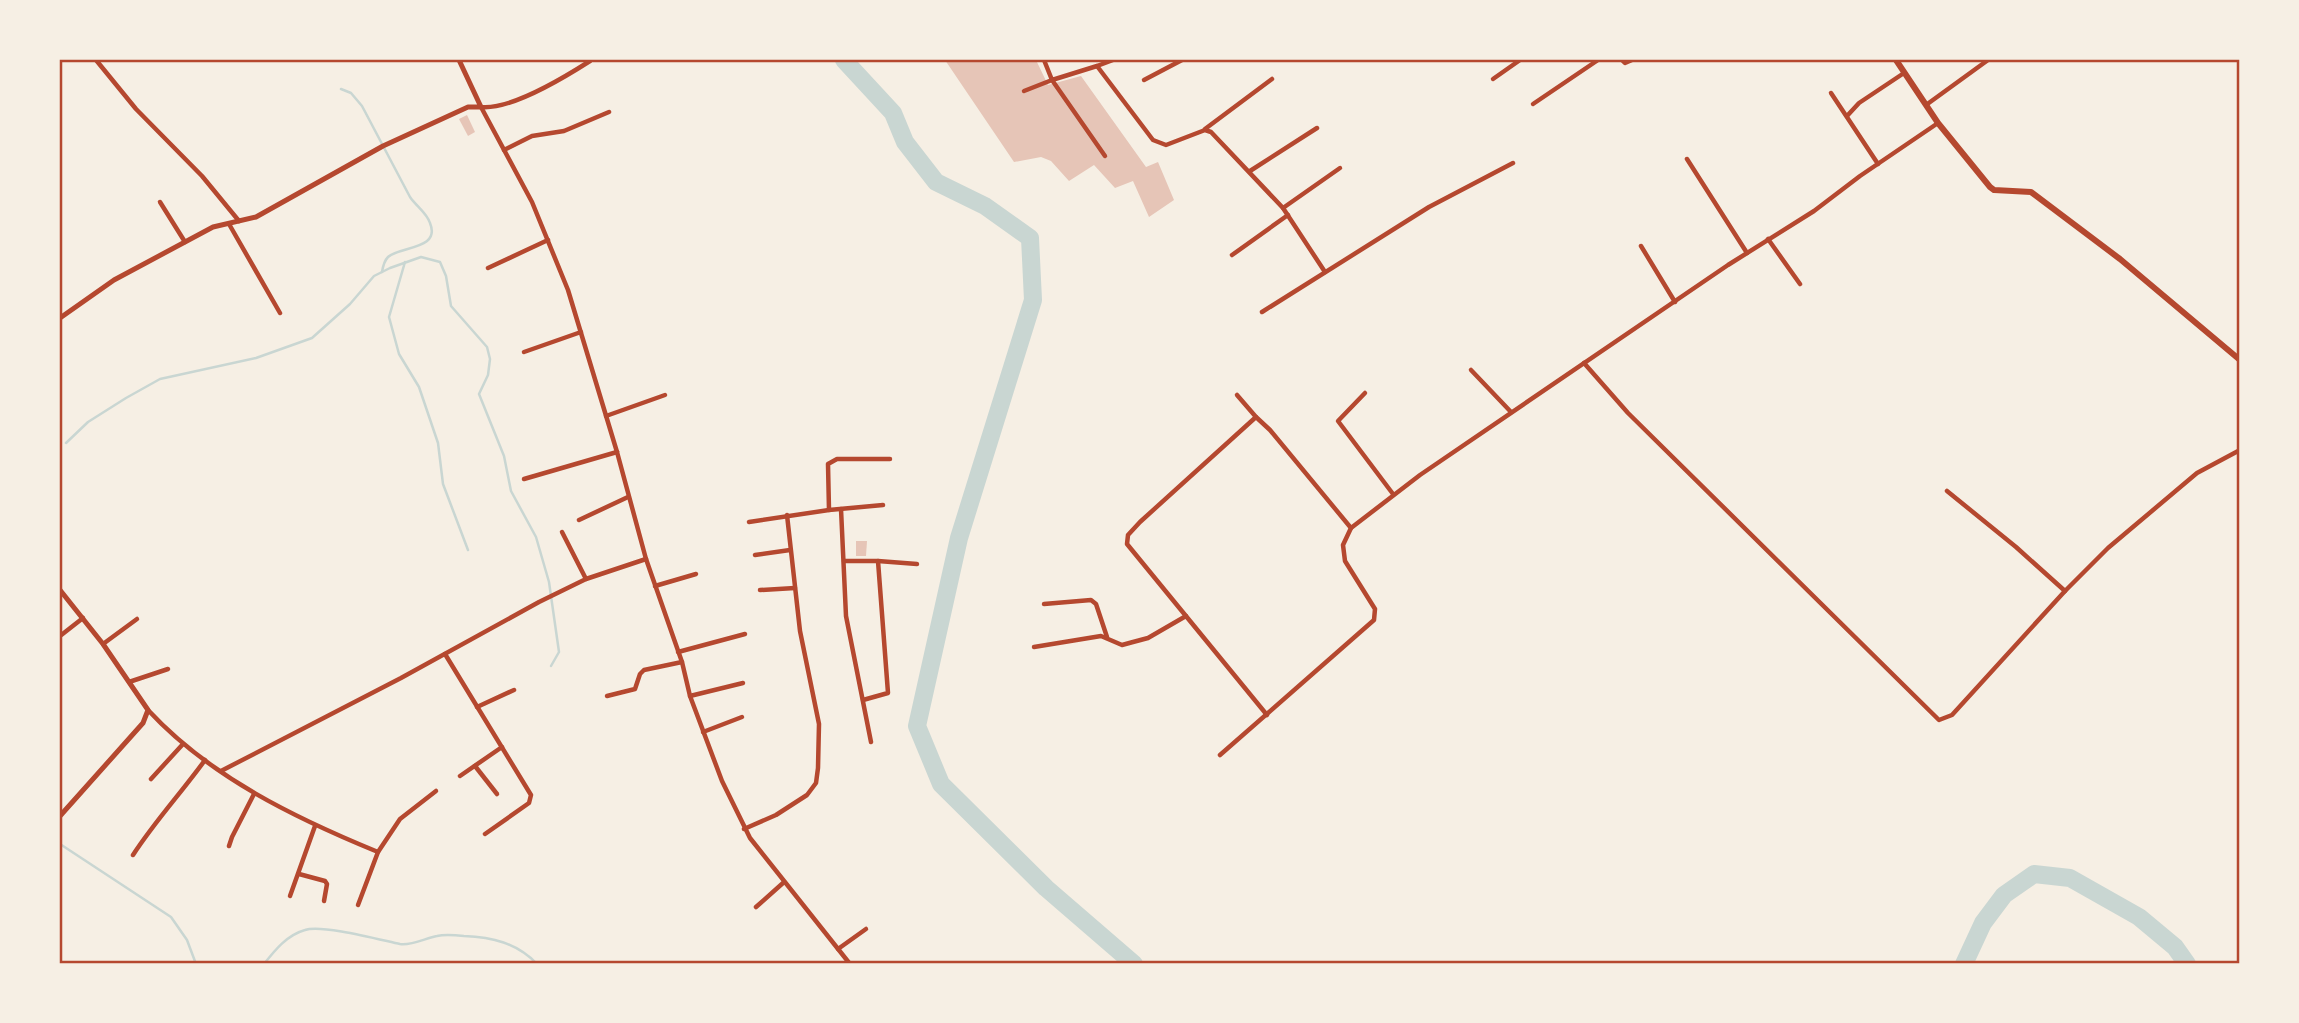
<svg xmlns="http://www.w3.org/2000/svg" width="2299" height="1023" viewBox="0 0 2299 1023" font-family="Lato,sans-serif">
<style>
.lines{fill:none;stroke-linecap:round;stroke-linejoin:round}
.stream{stroke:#c9d6d2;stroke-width:2.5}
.river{stroke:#c9d6d2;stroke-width:18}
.building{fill:#e6c5b7}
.minor{stroke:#b5482f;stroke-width:4.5}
.tertiary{stroke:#b5482f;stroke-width:5}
.secondary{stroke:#b5482f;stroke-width:6}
.neatline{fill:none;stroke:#b5482f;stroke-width:2.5}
</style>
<rect width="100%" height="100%" fill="#f6efe4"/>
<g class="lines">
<g class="stream">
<path d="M341 89 351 93 362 106 410 197C416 206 427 213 430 223 441 250 400 246 388 257 384 261 383 266 382 272"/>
<polyline points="405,262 389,317 399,354 419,387 438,443 443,484 468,550"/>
<polyline points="66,443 88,422 126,398 160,379 256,358 312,338 350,304 374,276 390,268 421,257 440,262 446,276 451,306 487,347 490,359 488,375 479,394 504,456 511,491 536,537 549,582 559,652 551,666"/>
<polyline points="60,844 171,917 187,940 196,964"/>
<path d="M264 964C275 950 287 935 305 930 321 924 381 940 400 944 411 946 426 938 437 936 445 934 455 935 464 936 492 937 517 943 537 964"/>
</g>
<g class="river">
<polyline points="844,60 893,113 905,142 936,182 985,206 1030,238 1033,300 959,538 917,726 941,784 1046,888 1134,964"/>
<polyline points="1964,964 1983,923 2004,895 2034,874 2070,878 2139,917 2175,947 2187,964"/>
</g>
</g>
<g class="building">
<polygon points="945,60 1036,60 1048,85 1081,76 1146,167 1158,162 1174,200 1149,217 1133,181 1115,188 1094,165 1069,181 1051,161 1041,157 1014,162"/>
<polygon points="467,115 475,132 468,136 459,119"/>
<polygon points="856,541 867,541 866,556 856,556"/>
</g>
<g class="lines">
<g class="minor">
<polyline points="96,60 136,109 202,176 239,221"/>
<polyline points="1044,60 1052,80 1097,66"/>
<polyline points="1113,60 1097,66 1153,140 1166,145 1205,130 1211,132 1283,208 1325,272"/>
<polyline points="1622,60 1625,63 1632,60"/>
<polyline points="1493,79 1520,60"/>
<polyline points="1144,80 1182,60"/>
<polyline points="1024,91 1052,80 1105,156"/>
<polyline points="1831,93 1878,164"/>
<polyline points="1533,104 1598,60"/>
<polyline points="1926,105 1988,60"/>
<polyline points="481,107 532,202 568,290 617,452 646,559 682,662 690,696 722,781 750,838 850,964"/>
<path d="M481 107C511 110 565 77 590 61"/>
<polyline points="1847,116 1859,103 1904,73"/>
<polyline points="1205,129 1272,79"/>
<polyline points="504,150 532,136 564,131 609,112"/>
<polyline points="1687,159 1747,253"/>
<polyline points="1250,171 1317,128"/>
<polyline points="160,202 185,242"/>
<polyline points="1283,208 1340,168"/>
<polyline points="229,224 280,313"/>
<polyline points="1768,239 1800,284"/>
<polyline points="1641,246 1675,302"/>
<polyline points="1232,255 1288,215"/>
<polyline points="488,268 548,240"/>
<polyline points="1262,312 1429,207 1513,163"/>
<polyline points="524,352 581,332"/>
<polyline points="1584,363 1628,413 1939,720 1952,715 2065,591 2108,548 2197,473 2240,450"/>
<polyline points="1471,370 1511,412"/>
<polyline points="1365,393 1338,421 1393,494"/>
<polyline points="1237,395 1256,417"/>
<polyline points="606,416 665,395"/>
<polyline points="524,479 617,452"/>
<polyline points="1947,491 2016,547 2065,591"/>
<polyline points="841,509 846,616 871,742"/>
<polyline points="829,510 828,464 837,459 890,459"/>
<polyline points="579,520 628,497"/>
<polyline points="749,522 829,510 883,505"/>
<polyline points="562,532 586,579"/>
<polyline points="755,555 790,550"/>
<polyline points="844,561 878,561 917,564"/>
<polyline points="655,586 696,574"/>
<polyline points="760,590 795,588"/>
<polyline points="1044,604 1091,600 1096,604 1107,637"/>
<polyline points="60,636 83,618"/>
<polyline points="103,644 137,619"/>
<polyline points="1034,647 1101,636 1122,645 1133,642 1148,638 1186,616"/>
<polyline points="678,652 745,634"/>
<polyline points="445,654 531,795 529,803 485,834"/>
<polyline points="129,682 168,669"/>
<polyline points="607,696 635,689 640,674 644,670 682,662"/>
<polyline points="690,696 743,683"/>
<polyline points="863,700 888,693 878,561"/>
<polyline points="477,707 514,690"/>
<path d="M148 710C210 777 295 818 378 852"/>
<polyline points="1267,715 1127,544 1128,535 1140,522 1256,417 1270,430 1351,528"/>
<polyline points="703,732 742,717"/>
<polyline points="1220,755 1374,620 1375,609 1345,561 1343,545 1351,528 1420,475 1728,265 1814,211 1860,176 1938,123"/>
<polyline points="475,766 497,794"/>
<polyline points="221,771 401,678 539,602 586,579 646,559"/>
<polyline points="460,776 502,747"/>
<polyline points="151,779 183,744"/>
<polyline points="744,829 776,815 807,795 816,783 818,768 819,724 800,631 787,515"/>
<polyline points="229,846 232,837 254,794"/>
<path d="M133 855C155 821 182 792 205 760"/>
<polyline points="299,874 325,881 327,884 324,901"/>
<polyline points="290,896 315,826"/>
<polyline points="358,905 378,852 400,819 436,791"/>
<polyline points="756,907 783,883"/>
<polyline points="838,949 866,929"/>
</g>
<g class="tertiary">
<polyline points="60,318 114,280 213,227 256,217 383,146 468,107 481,107 459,60"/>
<polyline points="60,590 103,644 148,710 143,723 60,816"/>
</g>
<polyline class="secondary" points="1896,60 1938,123 1990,187 1994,190 2031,192 2120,259 2240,360"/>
</g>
<rect width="2299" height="1023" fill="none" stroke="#f6efe4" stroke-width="122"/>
<rect x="61" y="61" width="2177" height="901" class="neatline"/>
</svg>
